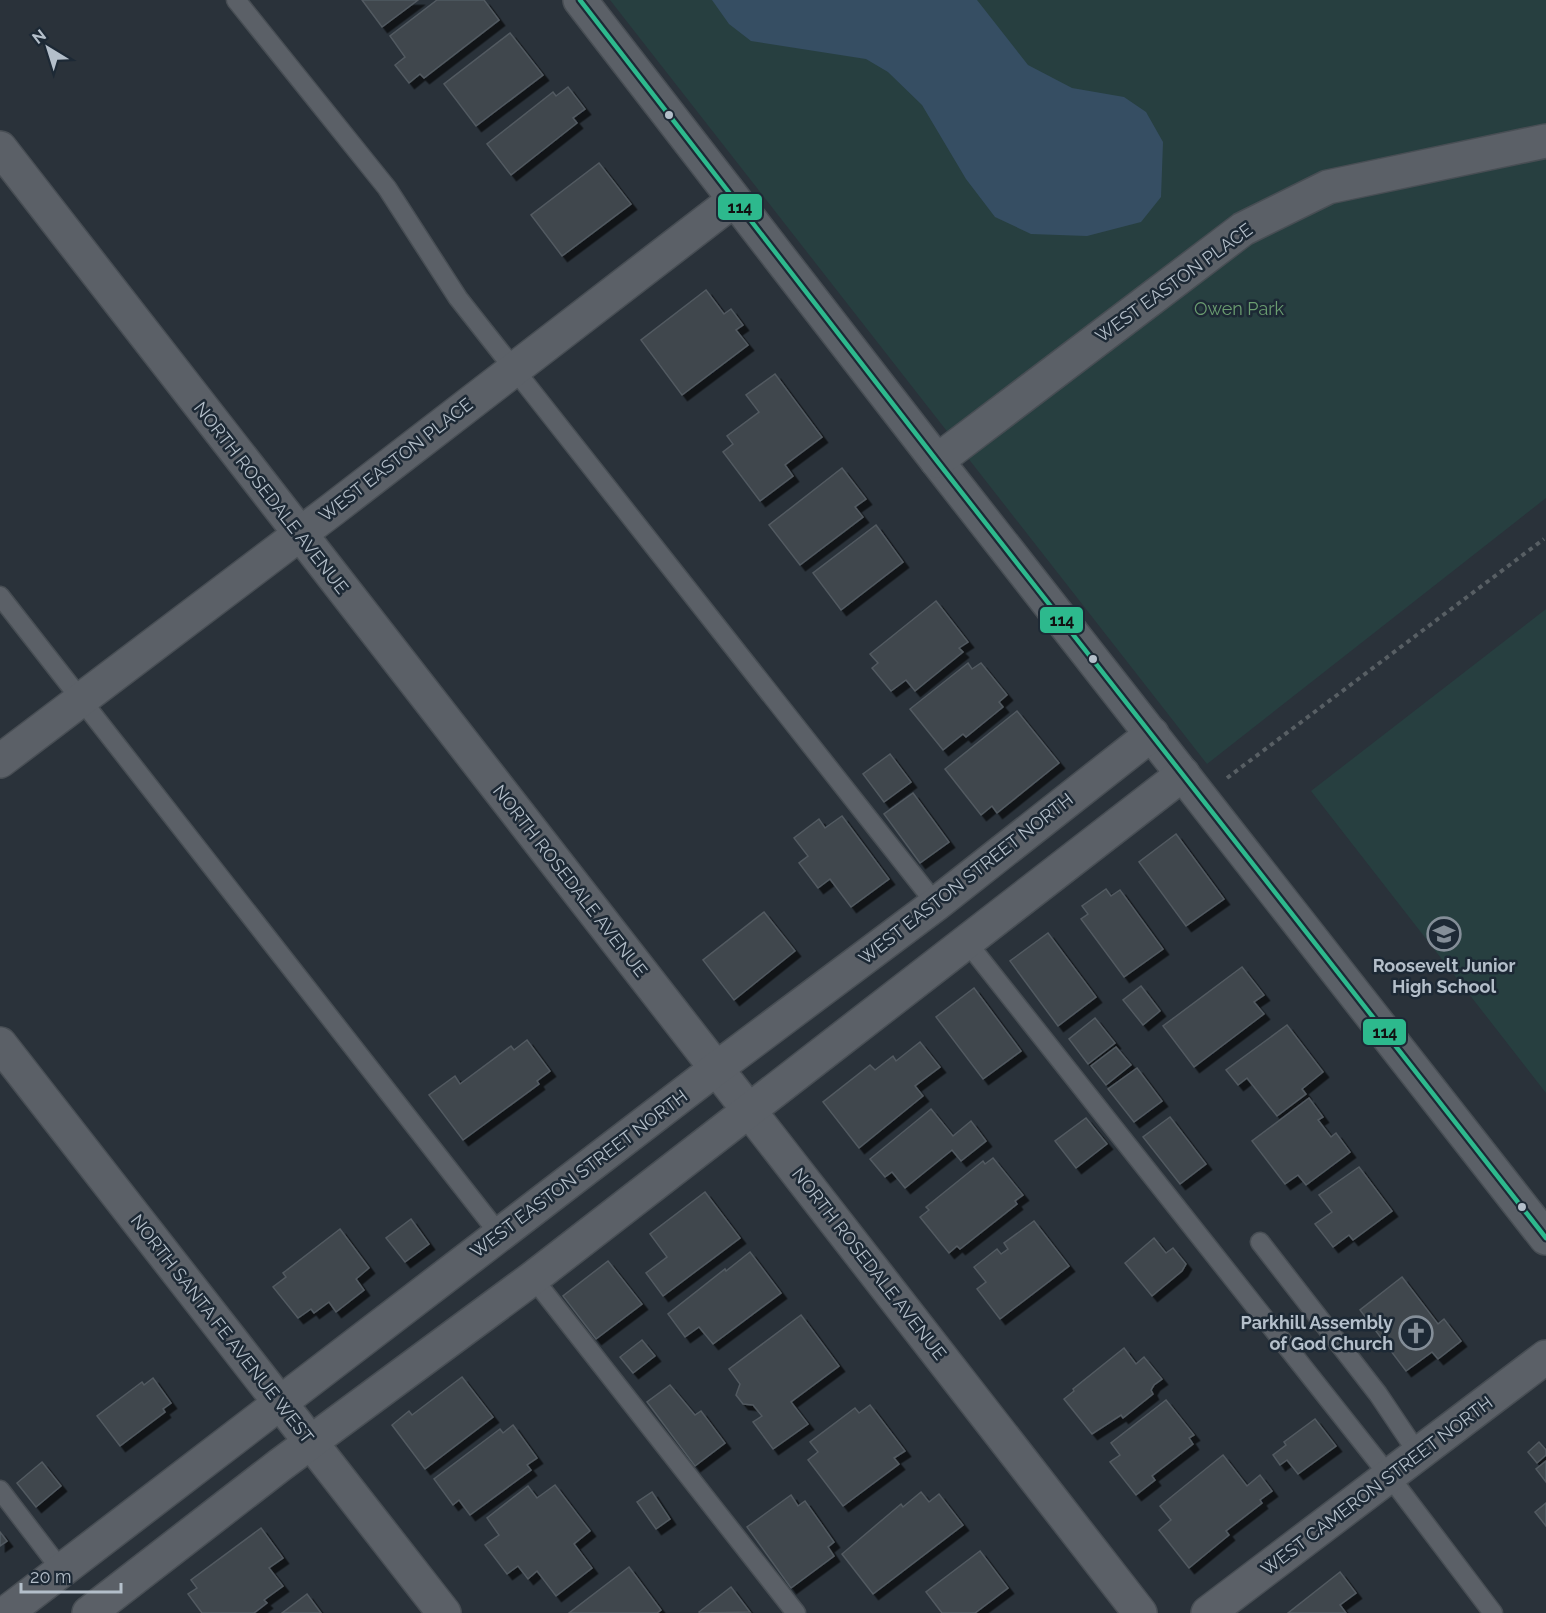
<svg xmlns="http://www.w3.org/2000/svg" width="1546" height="1613" viewBox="0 0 1546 1613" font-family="Raleway,sans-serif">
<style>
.green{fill:#273f40}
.water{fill:#364e63}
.building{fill:#3f464d;stroke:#525a61;stroke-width:1.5;filter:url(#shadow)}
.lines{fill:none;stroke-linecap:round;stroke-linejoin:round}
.lane-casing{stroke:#484e54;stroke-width:21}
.street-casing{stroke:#484e54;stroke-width:36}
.path{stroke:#585f64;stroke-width:4;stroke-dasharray:4.5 4.5;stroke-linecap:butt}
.lane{stroke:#5b6067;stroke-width:18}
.street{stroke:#5b6067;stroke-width:33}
.bus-1-casing{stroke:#1d2935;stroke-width:9}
.bus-1{stroke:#2db98d;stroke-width:4.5}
.bus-dot{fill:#b4bfca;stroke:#1d2935;stroke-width:2}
.labels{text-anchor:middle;stroke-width:5;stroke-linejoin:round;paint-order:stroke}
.street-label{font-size:18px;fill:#b4bfca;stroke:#1d2935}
.park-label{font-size:18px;fill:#6a9c70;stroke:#1d2935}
.poi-label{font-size:18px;font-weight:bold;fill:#b4bfca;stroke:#1d2935}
.line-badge{stroke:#1d2935;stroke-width:2}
.pale-badge-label{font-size:16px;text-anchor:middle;font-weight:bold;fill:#111}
</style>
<defs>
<filter id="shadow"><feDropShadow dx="5.5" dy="5.5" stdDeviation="0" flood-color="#0009"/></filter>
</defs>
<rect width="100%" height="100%" fill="#2a323a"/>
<g class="green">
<polygon points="610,0 1546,0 1546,498 1207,764"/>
<polygon points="1546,609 1546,1093 1311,791"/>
</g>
<polygon class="water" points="712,0 977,0 1028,65 1072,88 1124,97 1146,112 1163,142 1161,197 1141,222 1087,236 1031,234 995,217 966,179 922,105 888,72 866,59 751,41 729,24"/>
<g class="building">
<polygon points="362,0 418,0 382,27"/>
<polygon points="437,0 484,0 499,20 424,78 420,74 409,83 395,65 405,57 390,36"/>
<polygon points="510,33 543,75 476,126 444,84"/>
<polygon points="568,87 585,109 573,118 577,123 511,175 487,144 553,92 556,96"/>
<polygon points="599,163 631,204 562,256 531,215"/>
<polygon points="706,290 724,314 731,309 743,325 736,330 748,345 682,395 641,340"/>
<polygon points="775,374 822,437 785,465 793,476 760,501 723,452 733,444 727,436 759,412 746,395"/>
<polygon points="842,468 866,499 855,507 863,517 800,565 769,525"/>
<polygon points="876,525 903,562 841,610 813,573"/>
<polygon points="936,601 968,642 959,648 963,652 915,691 906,680 891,691 872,668 878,663 870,654"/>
<polygon points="968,663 972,669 981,663 1007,695 999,702 1003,707 966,737 963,734 943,750 910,709"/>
<polygon points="1017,711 1059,763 997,813 992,806 981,815 945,769"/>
<polygon points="890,754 911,782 884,802 863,774"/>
<polygon points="913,793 949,842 920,863 884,814"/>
<polygon points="842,816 889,879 851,907 830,879 818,888 799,863 808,856 794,838 819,819 825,828"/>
<polygon points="1176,834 1224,899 1186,926 1139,862"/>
<polygon points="1106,889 1111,896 1120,890 1163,949 1124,977 1081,919 1088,914 1082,906"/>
<polygon points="764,912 795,951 734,1000 703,960"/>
<polygon points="1048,933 1096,997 1058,1026 1010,961"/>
<polygon points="1242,967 1264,995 1254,1002 1264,1014 1194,1067 1163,1026"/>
<polygon points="1141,986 1160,1011 1143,1025 1123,1000"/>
<polygon points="974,988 1021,1051 983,1079 936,1017"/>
<polygon points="1095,1018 1115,1043 1088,1064 1069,1039"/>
<polygon points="1287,1025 1323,1072 1302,1089 1306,1094 1277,1116 1247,1078 1238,1085 1226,1070"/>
<polygon points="527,1040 550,1071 537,1081 539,1084 463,1140 429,1095 455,1076 460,1084 511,1046 514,1050"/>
<polygon points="920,1042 940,1067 915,1086 923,1096 859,1148 823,1102 870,1065 875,1070 893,1056 896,1061"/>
<polygon points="1116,1047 1131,1065 1106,1085 1091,1066"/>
<polygon points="1137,1068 1162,1101 1134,1122 1108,1089"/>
<polygon points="1309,1098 1323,1117 1318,1120 1331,1137 1336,1133 1350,1152 1306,1185 1298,1175 1285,1184 1252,1141"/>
<polygon points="931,1109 953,1136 971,1121 986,1141 961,1161 952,1150 905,1188 892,1172 885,1177 870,1159"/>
<polygon points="1170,1117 1206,1164 1180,1184 1143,1137"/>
<polygon points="1086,1118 1107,1144 1076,1168 1055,1141"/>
<polygon points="993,1158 1023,1195 1015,1201 1017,1204 960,1249 957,1246 949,1253 920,1217 929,1210 926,1207 983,1161 985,1164"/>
<polygon points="1359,1167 1392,1211 1353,1240 1349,1235 1333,1247 1315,1224 1332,1212 1319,1195"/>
<polygon points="705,1192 740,1238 663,1296 646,1273 667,1257 650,1234"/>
<polygon points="411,1219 429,1244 405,1262 386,1238"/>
<polygon points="1034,1221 1069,1266 1000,1319 977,1289 986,1282 974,1267 997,1249 1001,1254 1008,1249 1004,1243"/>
<polygon points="340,1229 369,1268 356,1279 364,1290 336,1312 329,1302 314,1313 311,1309 298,1318 273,1287 286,1277 283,1273"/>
<polygon points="1154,1238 1166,1253 1173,1248 1186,1264 1182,1271 1152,1296 1125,1263"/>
<polygon points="750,1252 781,1293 713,1344 699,1327 685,1337 668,1314 725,1269 726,1271"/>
<polygon points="608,1261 642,1304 596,1339 563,1296"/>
<polygon points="1402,1277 1438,1324 1444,1319 1461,1341 1438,1359 1432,1352 1406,1371 1360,1310"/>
<polygon points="801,1315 839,1366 791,1402 808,1424 773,1449 753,1422 762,1416 753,1405 743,1404 736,1395 740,1384 729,1369"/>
<polygon points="642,1340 655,1356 633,1373 620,1357"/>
<polygon points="1124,1348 1136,1364 1144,1357 1162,1379 1154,1385 1151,1390 1153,1394 1123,1418 1121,1415 1092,1434 1064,1399 1074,1391 1073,1389"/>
<polygon points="462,1377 493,1417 425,1469 392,1425 409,1411 412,1415"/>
<polygon points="153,1378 171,1403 163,1409 165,1412 120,1446 97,1416 142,1382 144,1385"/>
<polygon points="670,1385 695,1415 701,1411 725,1443 695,1466 647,1402"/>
<polygon points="1166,1400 1194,1435 1189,1438 1193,1444 1152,1476 1155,1480 1136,1495 1110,1462 1120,1455 1111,1443"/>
<polygon points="870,1405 905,1451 894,1458 899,1464 843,1506 808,1460 818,1452 810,1442 855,1408 859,1413"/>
<polygon points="1315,1419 1336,1446 1298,1474 1287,1460 1280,1465 1273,1455 1286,1445 1284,1442"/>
<polygon points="513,1425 537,1458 527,1465 531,1470 470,1515 459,1500 453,1505 434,1479 500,1429 503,1433"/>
<polygon points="1539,1442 1546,1450 1546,1455 1537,1463 1528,1452"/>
<polygon points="1223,1455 1247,1486 1260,1475 1272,1491 1260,1500 1262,1503 1226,1531 1229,1535 1189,1568 1159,1530 1171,1520 1160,1506"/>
<polygon points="1546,1461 1546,1482 1536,1469"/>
<polygon points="42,1462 61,1486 36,1507 17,1483"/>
<polygon points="555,1485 590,1531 574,1544 592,1568 556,1596 537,1571 528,1579 518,1566 507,1574 485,1545 499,1535 487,1518 528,1486 537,1498"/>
<polygon points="652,1492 670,1519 656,1529 637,1502"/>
<polygon points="921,1492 929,1502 939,1494 963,1525 873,1594 842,1554 901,1504 903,1507"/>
<polygon points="791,1495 798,1506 805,1501 834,1542 828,1547 834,1556 791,1588 747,1527"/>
<polygon points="1546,1503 1546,1526 1535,1512"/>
<polygon points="261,1528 283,1558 269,1568 283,1586 264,1600 267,1603 254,1613 202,1613 188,1594 197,1588 191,1580"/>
<polygon points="0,1532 7,1541 0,1546"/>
<polygon points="980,1551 1008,1588 975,1613 942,1613 926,1592"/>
<polygon points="629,1567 661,1610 657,1613 569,1613"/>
<polygon points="1340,1572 1356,1593 1340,1605 1346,1613 1288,1613"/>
<polygon points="731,1587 750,1612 700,1613 699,1612"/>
<polygon points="307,1594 321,1613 282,1613"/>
</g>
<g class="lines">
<defs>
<g id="lane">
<polyline points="236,0 387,188 458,298 936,904"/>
<polyline points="0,596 500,1235"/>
<polyline points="966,941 1390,1477 1493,1613"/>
<polyline points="1260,1242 1378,1394 1419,1455"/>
<polyline points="533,1278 796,1613"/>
<polyline points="0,1490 62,1571"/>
</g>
<g id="street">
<polyline points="580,0 937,461 1546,1238"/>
<polyline points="0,148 1140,1613"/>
<polyline points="937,461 1243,229 1328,187 1546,141"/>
<polyline points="0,761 333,509 734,200"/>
<polyline points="0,1044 444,1613"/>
<polyline points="6,1613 717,1068 936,904 1152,734"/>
<polyline points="89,1613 280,1465 533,1278 1183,774"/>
<polyline points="1208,1613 1546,1357"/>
</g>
</defs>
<use href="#lane" class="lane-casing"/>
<use href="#street" class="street-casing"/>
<polyline class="path" points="1227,778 1544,539"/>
<use href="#lane" class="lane"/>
<use href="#street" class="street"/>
<defs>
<polyline id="bus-1" points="580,0 937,461 1546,1238"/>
</defs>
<use href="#bus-1" class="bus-1-casing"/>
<use href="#bus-1" class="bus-1"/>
</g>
<defs>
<symbol id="school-ring" viewBox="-11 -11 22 22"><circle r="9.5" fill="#1d2935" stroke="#848e98" stroke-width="1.5"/><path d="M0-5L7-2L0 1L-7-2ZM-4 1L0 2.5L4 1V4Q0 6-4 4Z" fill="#848e98"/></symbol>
<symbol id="church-ring" viewBox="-11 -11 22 22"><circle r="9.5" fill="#1d2935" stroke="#848e98" stroke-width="1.5"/><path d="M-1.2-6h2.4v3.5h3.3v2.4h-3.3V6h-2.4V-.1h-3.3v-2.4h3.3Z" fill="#848e98"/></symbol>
</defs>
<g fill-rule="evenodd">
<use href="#school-ring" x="1425" y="915" width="38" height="38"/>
<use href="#church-ring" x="1397" y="1314" width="38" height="38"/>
</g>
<g class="bus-dot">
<circle cx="669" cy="115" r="5"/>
<circle cx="1093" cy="659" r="5"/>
<circle cx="1522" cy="1207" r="5"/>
</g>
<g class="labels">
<g class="street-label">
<text transform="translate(1174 283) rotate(-36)" y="6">WEST EASTON PLACE</text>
<text transform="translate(396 460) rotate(-38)" y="6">WEST EASTON PLACE</text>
<text transform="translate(271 498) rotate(52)" y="6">NORTH ROSEDALE AVENUE</text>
<text transform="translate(966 879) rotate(-38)" y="6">WEST EASTON STREET NORTH</text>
<text transform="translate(570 881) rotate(52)" y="6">NORTH ROSEDALE AVENUE</text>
<text transform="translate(579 1174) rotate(-37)" y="6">WEST EASTON STREET NORTH</text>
<text transform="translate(869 1264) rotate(52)" y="6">NORTH ROSEDALE AVENUE</text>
<text transform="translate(222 1329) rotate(52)" y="6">NORTH SANTA FE AVENUE WEST</text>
<text transform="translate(1377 1486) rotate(-37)" y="6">WEST CAMERON STREET NORTH</text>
</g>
<g class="park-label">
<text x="1239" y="315">Owen Park</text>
</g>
<g class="poi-label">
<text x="1444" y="972">Roosevelt Junior<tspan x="1444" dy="21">High School</tspan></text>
<text x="1393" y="1329" text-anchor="end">Parkhill Assembly<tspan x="1393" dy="21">of God Church</tspan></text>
</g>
</g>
<g class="line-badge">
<rect x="717" y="193" width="46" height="28" rx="6" fill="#2db98d"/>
<rect x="1039" y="606" width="45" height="28" rx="6" fill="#2db98d"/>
<rect x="1362" y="1018" width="45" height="28" rx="6" fill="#2db98d"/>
</g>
<g class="pale-badge-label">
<text x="740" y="213">114</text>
<text x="1062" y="626">114</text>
<text x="1385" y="1038">114</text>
</g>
<g transform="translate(48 48) rotate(322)" stroke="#1d2935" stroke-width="4.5" paint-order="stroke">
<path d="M0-4.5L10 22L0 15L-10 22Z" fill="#b4bfca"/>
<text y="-9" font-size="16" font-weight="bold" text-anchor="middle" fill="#b4bfca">N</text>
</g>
<path d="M21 1583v9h100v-9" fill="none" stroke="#b4bfca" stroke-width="3"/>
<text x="30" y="1583" font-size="18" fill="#b4bfca" stroke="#1d2935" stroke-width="4.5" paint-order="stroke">20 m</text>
</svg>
